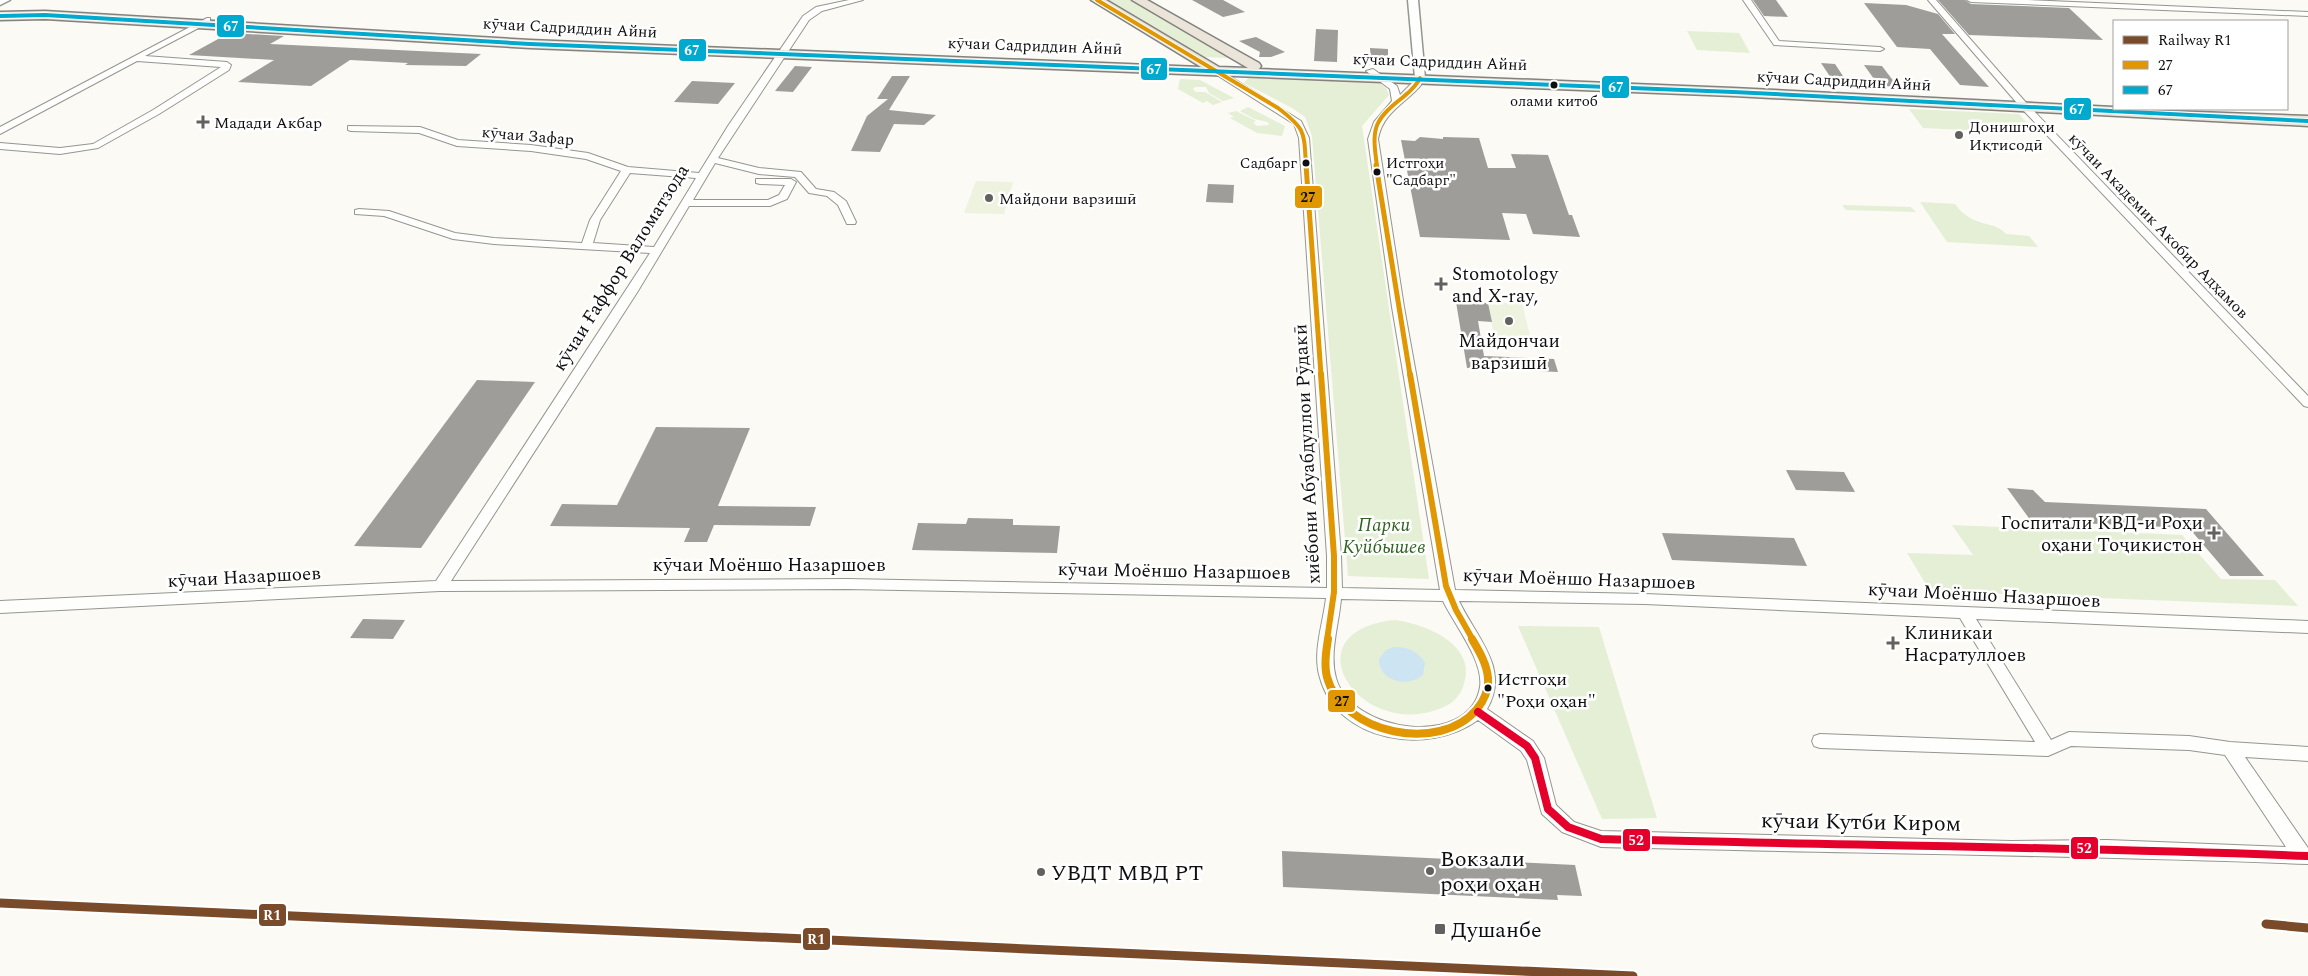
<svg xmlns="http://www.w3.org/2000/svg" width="2308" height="976" viewBox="0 0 2308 976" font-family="Spectral,serif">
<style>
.green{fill:#e4efd6}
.pitch{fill:#edf3df}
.water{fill:#cde5f3}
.building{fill:#9f9d9a}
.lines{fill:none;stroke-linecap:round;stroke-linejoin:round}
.minor-casing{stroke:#959592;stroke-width:2}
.tertiary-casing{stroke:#959592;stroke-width:3}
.trunk-casing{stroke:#83827f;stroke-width:3}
.minor{fill:#fefefd;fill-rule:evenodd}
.tertiary{fill:#fefefd;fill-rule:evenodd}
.trunk{fill:#eae4d9;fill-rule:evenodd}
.bus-1-far3-casing{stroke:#fff;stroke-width:6}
.bus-1-far2-casing{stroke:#fff;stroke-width:8}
.bus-1-far1-casing{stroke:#fff;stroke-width:10}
.bus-1-casing{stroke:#fff;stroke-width:12}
.bus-2-casing{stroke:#fff;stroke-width:6}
.bus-3-casing{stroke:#fff;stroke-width:12}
.bus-1-far3{stroke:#e09702;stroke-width:4}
.bus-1-far2{stroke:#e09702;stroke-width:5}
.bus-1-far1{stroke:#e09702;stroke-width:6}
.bus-1{stroke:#e09702;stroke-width:8}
.bus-2{stroke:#00a9ce;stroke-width:4}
.bus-3{stroke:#e4002b;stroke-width:8}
.rail-1-casing{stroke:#fff;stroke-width:13}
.rail-1{stroke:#7a4b2a;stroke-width:9}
.bus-dot{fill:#0f0f0f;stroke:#fff;stroke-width:2}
.poi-dot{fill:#62615f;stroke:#fff;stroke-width:2}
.labels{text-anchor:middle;stroke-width:5;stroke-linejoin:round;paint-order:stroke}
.far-bus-label{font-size:15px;fill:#0f0f0f;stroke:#fff}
.far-street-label{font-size:16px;fill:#0f0f0f;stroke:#fff}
.far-poi-label{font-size:16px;fill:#0f0f0f;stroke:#fff;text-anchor:start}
.bus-label{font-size:18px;fill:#0f0f0f;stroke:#fff;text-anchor:start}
.street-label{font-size:19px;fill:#0f0f0f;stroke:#fff}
.poi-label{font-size:19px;fill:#0f0f0f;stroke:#fff;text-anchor:start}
.park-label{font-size:19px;font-style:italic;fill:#2f6223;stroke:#fff}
.near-street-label{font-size:22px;fill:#0f0f0f;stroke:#fff}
.near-poi-label{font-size:22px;fill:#0f0f0f;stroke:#fff;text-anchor:start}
.line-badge{stroke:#fff;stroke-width:2}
.badge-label{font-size:14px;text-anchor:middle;font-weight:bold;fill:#fff}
.pale-badge-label{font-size:14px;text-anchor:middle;font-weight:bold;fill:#111}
</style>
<rect width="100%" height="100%" fill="#fbfaf4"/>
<g class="green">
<polygon points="1105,0 1131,0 1230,58 1200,57"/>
<polygon points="1687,31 1739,33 1750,53 1697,50"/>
<polygon points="1250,76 1377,81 1386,88 1389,95 1362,126 1429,579 1348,576 1312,136 1305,117 1292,108 1244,83"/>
<polygon points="1180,79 1200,80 1234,98 1223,101 1209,93 1206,87 1195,87 1193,89 1196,92 1205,92 1222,102 1213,105 1207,101 1203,103 1178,89"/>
<polygon points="1248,107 1285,126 1282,136 1257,133 1230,118 1234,117 1228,113 1236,111 1256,121 1253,123 1257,126 1269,125 1268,122 1254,119 1240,111"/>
<polygon points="1909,109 2019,114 2036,133 1923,128"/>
<path d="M1920 202 1955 204C1973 229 1995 220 2006 234L2029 236 2038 247 1947 242Z"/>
<polygon points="1842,205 1911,207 1916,212 1846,210"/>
<polygon points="1952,525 2182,535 2221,579 2275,580 2298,606 1930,591 1907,553 1973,555"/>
<path d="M1395 620C1425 624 1480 645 1463 687 1460 695 1454 702 1446 706 1362 746 1285 631 1395 620Z"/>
<polygon points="1518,626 1599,627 1657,818 1602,819"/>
</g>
<g class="pitch">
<polygon points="976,181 1013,182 1004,214 964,213"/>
<polygon points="1487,302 1522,303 1531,340 1495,339"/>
</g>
<path class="water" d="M1394 647C1408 647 1418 651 1425 663L1423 675C1408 688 1379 682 1379 659L1386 650Z"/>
<g class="building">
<polygon points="1192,0 1223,0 1245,12 1223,17"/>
<polygon points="1753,0 1776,0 1788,17 1764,16"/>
<polygon points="1938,0 1965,0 1971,4 2069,8 2103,40 1969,35"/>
<polygon points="1864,3 1906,5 1938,14 1955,34 1942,34 1989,87 1960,85 1930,49 1897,47"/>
<polygon points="1316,29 1338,30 1337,62 1314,61"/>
<polygon points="229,33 284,36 270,44 481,54 466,66 405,65 408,63 350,60 311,86 238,82 274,60 189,55"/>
<polygon points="1256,37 1285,52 1271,57 1259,57 1260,52 1239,41"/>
<polygon points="1370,48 1388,49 1388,65 1371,61"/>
<polygon points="1821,63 1835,64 1849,85 1835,84"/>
<polygon points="1864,65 1882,66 1898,87 1879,86"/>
<polygon points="795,66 812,67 793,92 775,91"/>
<polygon points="892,76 910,76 889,110 936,115 924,125 894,124 880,152 851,151 867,116 888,99 877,99"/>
<polygon points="692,81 735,83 718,104 674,102"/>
<polygon points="1420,137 1443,139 1443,137 1479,138 1488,168 1516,168 1511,154 1548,155 1569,215 1572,215 1580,237 1533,234 1526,214 1502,213 1510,240 1420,237 1401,140 1415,141"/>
<polygon points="1208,184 1234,185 1233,203 1206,202"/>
<polygon points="1456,302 1488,303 1492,322 1478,321 1484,356 1554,359 1558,372 1467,368"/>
<polygon points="477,380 535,382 421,548 354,546"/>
<polygon points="656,427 750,428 718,506 816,507 810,526 714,525 707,542 684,542 690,528 550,526 562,504 617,505"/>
<polygon points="1786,470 1844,472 1855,492 1796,490"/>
<polygon points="2007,488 2033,490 2045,502 2206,509 2264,576 2230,576 2189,528 2031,521"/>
<polygon points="968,518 1013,519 1013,525 1060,526 1057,553 912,550 918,523 966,524"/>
<polygon points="1662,533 1794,538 1807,566 1672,560"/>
<polygon points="363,619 405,620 393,639 350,638"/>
<polygon points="1282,851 1575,865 1582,896 1557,895 1558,900 1283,887"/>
</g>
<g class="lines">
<defs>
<g id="minor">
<path d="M849 0H863L822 11 809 20 718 158 759 168 801 172 816 189 834 192 846 201 856 222 855 224H847L838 205 827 196 809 193 795 177 759 174 715 163 693 200H768L779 195 785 185 760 184 756 183V179H791L796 182 787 199 770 206H689L638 291 451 581 847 579 1327 588V556L1299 138 1294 124 1212 72V68L1215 67 1301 121 1309 138 1341 556 1342 588 1440 590 1392 307 1368 139 1374 122 1392 101 1390 89 1366 71 1373 69 1397 86 1400 95 1420 75 1424 78 1421 85C1405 104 1383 112 1378 139L1404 307 1455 590 1645 594 2308 621V633L1976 619 2051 740 2069 732 2189 736 2230 742 2308 747V761L2245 757 2308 848V864C2073 855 1837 853 1601 847L1562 832 1542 814 1527 760 1521 751 1478 720C1429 756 1338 743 1320 678 1312 653 1323 624 1326 598L847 589 440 591 0 613V601L436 581 650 253 494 244 453 239 384 216 355 214V210L359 209 389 211 455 233 494 238 582 243 590 220 621 171 586 159 531 151 457 146 419 133 351 131 348 130V126L420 127 458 140 531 145 588 153 628 167 699 173 728 126 803 16 816 7ZM630 173 696 178 654 247 593 243 600 220ZM1341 599 1443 601C1454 624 1484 661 1480 687 1470 749 1351 733 1336 678 1329 653 1339 624 1341 599ZM1459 601 1645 604 1960 618 2035 742 1820 734 1814 736 1812 741 1814 746 1820 748 2048 756 2071 746 2189 750 2225 755 2286 847 2107 840 2011 841 1601 831 1574 822 1556 805 1544 758 1533 741 1487 709C1511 669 1476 637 1459 601Z"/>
<polygon points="1743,0 1751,0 1779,41 1880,47 1884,49 1880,51 1774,45"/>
<polygon points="1928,0 1936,0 2029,106 2308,396 2308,407 2304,406 2023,110"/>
<polygon points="1967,0 2027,0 2308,12 2308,16 1971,2"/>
<polygon points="207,18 210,18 210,22 145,56 227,62 231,65 229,70 159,114 98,148 60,154 0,149 0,143 60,148 93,144 153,110 221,67 137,61 0,134 0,127"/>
</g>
<g id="tertiary">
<polygon points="0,0 10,0 0,5"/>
<polygon points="1408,0 1418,0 1425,78 1420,81 1415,78"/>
</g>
<polygon id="trunk" points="1091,0 1106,0 1219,67 1248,68 1132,0 1147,0 1259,63 1261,66 1259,69 1733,88 2114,107 2114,109 2308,116 2308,126 1733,96 530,48 45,19 0,20 0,12 45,11 530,40 1201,67"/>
</defs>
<use href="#minor" class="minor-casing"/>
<use href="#tertiary" class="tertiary-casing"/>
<use href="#trunk" class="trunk-casing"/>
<use href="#minor" class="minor"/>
<use href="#tertiary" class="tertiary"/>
<use href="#trunk" class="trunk"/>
<defs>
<g id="bus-1-far3">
<path d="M1097 0 1278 108C1306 129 1304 132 1306 166"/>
<path d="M1377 166C1372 130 1372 121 1402 98 1409 92 1416 87 1420 78"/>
</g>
<g id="bus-1-far2">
<polyline points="1306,165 1321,375"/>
<polyline points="1376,165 1410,375"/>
</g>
<g id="bus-1-far1">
<polyline points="1321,374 1334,556 1334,592 1327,640"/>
<polyline points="1410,374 1446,586 1456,610 1473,640"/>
</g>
<path id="bus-1" d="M1328 639C1326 652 1324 665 1327 677 1342 734 1440 754 1477 709 1484 701 1489 689 1488 678 1487 664 1479 651 1472 639"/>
<polyline id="bus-2" points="0,16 45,15 530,44 1733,92 2308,121"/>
<path id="bus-3" d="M1478 712 1527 746 1535 758 1548 809 1568 827 1601 839C1837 845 2072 847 2308 856"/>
</defs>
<use href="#bus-1-far3" class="bus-1-far3-casing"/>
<use href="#bus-1-far2" class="bus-1-far2-casing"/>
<use href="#bus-1-far1" class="bus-1-far1-casing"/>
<use href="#bus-1" class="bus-1-casing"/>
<use href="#bus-2" class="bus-2-casing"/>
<use href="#bus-3" class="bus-3-casing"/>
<use href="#bus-1-far3" class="bus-1-far3"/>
<use href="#bus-1-far2" class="bus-1-far2"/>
<use href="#bus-1-far1" class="bus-1-far1"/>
<use href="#bus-1" class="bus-1"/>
<use href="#bus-2" class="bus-2"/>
<use href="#bus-3" class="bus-3"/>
<defs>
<g id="rail-1">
<polyline points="0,903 1633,976"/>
<polyline points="2266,924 2308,928"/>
</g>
</defs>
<use href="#rail-1" class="rail-1-casing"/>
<use href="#rail-1" class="rail-1"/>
</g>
<g class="bus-dot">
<circle cx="1554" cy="85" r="4.5"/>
<circle cx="1306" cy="163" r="4.5"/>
<circle cx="1377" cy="172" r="4.5"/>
<circle cx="1488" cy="688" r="4.5"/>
</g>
<g class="poi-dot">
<path d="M200.5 114.5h5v5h5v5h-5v5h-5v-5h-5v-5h5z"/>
<circle cx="1959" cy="135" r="5"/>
<circle cx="989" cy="198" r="5"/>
<path d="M1438.5 276.5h5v5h5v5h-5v5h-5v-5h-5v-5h5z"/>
<circle cx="1509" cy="321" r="5"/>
<path d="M2211.5 525.5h5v5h5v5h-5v5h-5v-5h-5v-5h5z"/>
<path d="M1890.5 635.5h5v5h5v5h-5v5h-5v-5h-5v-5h5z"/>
<circle cx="1430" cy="871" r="5"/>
<circle cx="1041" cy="872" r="5"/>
<rect x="1434" y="923" width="12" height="12" rx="2.5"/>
</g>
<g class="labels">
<g class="far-bus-label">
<text x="1554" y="106">олами китоб</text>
<text x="1297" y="168" text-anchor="end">Садбарг</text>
<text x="1386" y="168" text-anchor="start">Истгоҳи<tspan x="1386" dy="17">"Садбарг"</tspan></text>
</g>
<g class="far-street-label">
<text transform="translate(570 27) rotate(3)" y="6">кӯчаи Садриддин Айнӣ</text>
<text transform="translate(1035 45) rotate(2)" y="6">кӯчаи Садриддин Айнӣ</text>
<text transform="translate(1440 61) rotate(2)" y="6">кӯчаи Садриддин Айнӣ</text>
<text transform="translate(1844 80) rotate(3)" y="6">кӯчаи Садриддин Айнӣ</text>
<text transform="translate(528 135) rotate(5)" y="6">кӯчаи Зафар</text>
<text transform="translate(2159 225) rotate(46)" y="6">кӯчаи Академик Акобир Адҳамов</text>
</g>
<g class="far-poi-label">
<text x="214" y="128">Мадади Акбар</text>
<text x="1969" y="132">Донишгоҳи<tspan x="1969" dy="18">Иқтисодӣ</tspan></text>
<text x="999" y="204">Майдони варзишӣ</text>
</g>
<g class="bus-label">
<text x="1497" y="685">Истгоҳи<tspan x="1497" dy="22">"Роҳи оҳан"</tspan></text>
</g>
<g class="street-label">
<text transform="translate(620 267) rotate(-58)" y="7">кӯчаи Ғаффор Валоматзода</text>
<text transform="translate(1306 454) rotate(-93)" y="7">хиёбони Абуабдуллои Рӯдакӣ</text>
<text x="769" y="571">кӯчаи Моёншо Назаршоев</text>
<text transform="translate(1174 570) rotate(1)" y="7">кӯчаи Моёншо Назаршоев</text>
<text transform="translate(244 576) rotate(-3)" y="7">кӯчаи Назаршоев</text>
<text transform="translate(1579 578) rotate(2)" y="7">кӯчаи Моёншо Назаршоев</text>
<text transform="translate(1984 594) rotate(3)" y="7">кӯчаи Моёншо Назаршоев</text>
</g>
<g class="poi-label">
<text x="1452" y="280">Stomotology<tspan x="1452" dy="22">and X-ray,</tspan></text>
<text x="1509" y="347" text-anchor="middle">Майдончаи<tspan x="1509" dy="22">варзишӣ</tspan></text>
<text x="2203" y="529" text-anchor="end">Госпитали КВД-и Роҳи<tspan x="2203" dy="22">оҳани Тоҷикистон</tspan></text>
<text x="1904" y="639">Клиникаи<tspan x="1904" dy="22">Насратуллоев</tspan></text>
</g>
<g class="park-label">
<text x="1384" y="531">Парки<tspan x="1384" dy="22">Куйбышев</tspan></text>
</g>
<g class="near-street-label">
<text transform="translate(1861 821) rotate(1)" y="8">кӯчаи Кутби Киром</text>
</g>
<g class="near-poi-label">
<text x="1440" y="866">Вокзали<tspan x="1440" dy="25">роҳи оҳан</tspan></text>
<text x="1051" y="880">УВДТ МВД РТ</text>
<text x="1451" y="937">Душанбе</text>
</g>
</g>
<g class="line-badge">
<rect x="216" y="14" width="29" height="24" rx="5" fill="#00a9ce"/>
<rect x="678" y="38" width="29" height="24" rx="5" fill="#00a9ce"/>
<rect x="1140" y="57" width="28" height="24" rx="5" fill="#00a9ce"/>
<rect x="1601" y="75" width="29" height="24" rx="5" fill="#00a9ce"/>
<rect x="2063" y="97" width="29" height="24" rx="5" fill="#00a9ce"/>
<rect x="1294" y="185" width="29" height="24" rx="5" fill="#e09702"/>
<rect x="1327" y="689" width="29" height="24" rx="5" fill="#e09702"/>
<rect x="1622" y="828" width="29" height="24" rx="5" fill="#e4002b"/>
<rect x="2070" y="836" width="29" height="24" rx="5" fill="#e4002b"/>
<rect x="258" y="903" width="29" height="24" rx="5" fill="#7a4b2a"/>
<rect x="802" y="927" width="29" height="24" rx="5" fill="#7a4b2a"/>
</g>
<g class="badge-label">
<text x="231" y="31">67</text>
<text x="692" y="55">67</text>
<text x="1154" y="74">67</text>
<text x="1616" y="92">67</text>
<text x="2077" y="114">67</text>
<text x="1636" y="845">52</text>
<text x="2084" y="853">52</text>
<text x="272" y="920">R1</text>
<text x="816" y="944">R1</text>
</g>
<g class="pale-badge-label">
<text x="1308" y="202">27</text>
<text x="1342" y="706">27</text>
</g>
<rect x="2113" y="20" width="175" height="90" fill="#ffffff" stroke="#9f9f9f"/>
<rect x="2123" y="36" width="25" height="8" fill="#7a4b2a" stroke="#9f9f9f"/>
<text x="2158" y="45" font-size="15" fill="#0f0f0f">Railway R1</text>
<rect x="2123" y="61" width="25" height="8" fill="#e09702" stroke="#9f9f9f"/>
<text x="2158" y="70" font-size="15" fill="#0f0f0f">27</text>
<rect x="2123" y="86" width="25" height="8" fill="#00a9ce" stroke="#9f9f9f"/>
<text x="2158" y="95" font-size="15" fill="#0f0f0f">67</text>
</svg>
